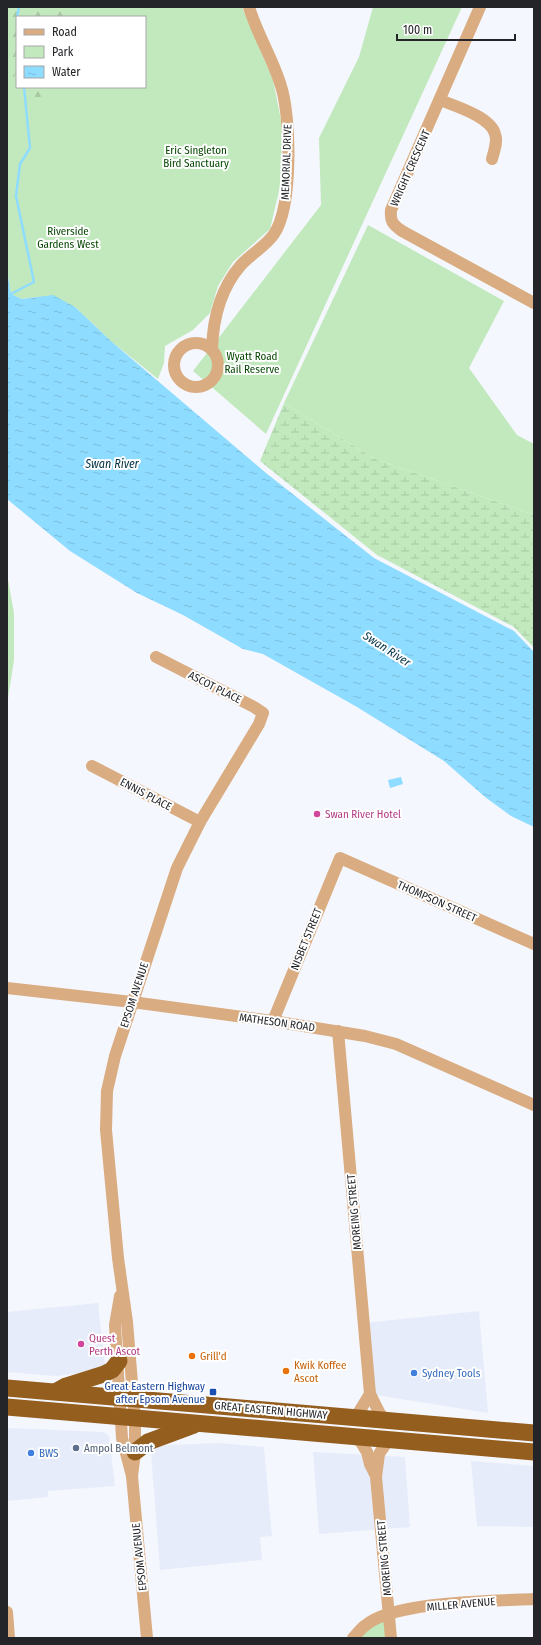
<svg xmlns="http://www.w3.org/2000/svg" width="541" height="1645" viewBox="0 0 541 1645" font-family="'Fira Sans Condensed',sans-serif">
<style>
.built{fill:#e7ecfa}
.green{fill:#c2e9bd;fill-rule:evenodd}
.forest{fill:url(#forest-firs)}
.wetland{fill:url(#wetland-marsh)}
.water{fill:url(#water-ripples)}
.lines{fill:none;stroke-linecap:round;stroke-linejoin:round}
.stream{stroke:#8edcff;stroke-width:2.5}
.minor{stroke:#d9ac81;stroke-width:12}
.highway{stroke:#945e1e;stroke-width:17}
.hotel-dot{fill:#d1479c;stroke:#fff;stroke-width:1.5}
.food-dot{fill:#e8710a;stroke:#fff;stroke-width:1.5}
.shop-dot{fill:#3f7fe0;stroke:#fff;stroke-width:1.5}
.transit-dot{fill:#1a4fb4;stroke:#fff;stroke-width:1.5}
.service-dot{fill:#5c6f8a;stroke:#fff;stroke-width:1.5}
.labels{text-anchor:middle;stroke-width:4;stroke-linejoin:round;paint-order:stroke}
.park-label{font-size:11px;fill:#054600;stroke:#fff}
.street-label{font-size:11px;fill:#242529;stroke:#fff}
.hotel-label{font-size:11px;fill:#b23c85;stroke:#fff;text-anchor:start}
.food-label{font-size:11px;fill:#c56008;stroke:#fff;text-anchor:start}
.shop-label{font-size:11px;fill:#366cbe;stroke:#fff;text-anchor:start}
.transit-label{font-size:11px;fill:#164399;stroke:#fff;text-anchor:end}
.service-label{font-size:11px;fill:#4e5e75;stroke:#fff;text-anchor:start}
.water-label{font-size:12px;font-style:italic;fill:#003142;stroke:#fff}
</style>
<defs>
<pattern id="forest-firs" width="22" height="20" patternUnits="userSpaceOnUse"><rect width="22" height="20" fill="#c2e9bd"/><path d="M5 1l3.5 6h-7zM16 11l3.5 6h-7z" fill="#a7c8a2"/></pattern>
<pattern id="wetland-marsh" width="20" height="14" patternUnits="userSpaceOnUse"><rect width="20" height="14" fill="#c2e9bd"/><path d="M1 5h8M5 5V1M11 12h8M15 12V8" fill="none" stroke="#a7c8a2"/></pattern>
<pattern id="water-ripples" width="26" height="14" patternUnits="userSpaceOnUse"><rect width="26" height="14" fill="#8edcff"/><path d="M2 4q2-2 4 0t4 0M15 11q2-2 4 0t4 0" fill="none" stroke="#7abddb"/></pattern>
</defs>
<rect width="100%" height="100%" fill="#f5f7fe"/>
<g class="built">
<polygon points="98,1303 105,1367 84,1373 55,1376 7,1372 7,1312"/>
<polygon points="479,1311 488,1413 370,1394 364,1323"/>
<polygon points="11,1428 103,1432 109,1436 115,1486 48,1491 48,1497 7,1501 7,1429"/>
<polygon points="220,1443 264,1447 272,1536 260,1537 262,1560 160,1570 151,1453 154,1448 167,1445"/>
<polygon points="313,1452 405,1457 410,1527 319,1534"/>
<polygon points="471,1461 534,1466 534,1527 477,1526"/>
</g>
<g class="green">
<path d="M7 7H242L273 80 282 125 281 183 270 229 233 262 218 286 210 313 193 330 165 346 164 363 158 379 112 342 75 307 36 297 22 299 11 294 7 270ZM17 17H145V87H17Z"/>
<polygon points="373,7 462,7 266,434 193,371 321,205 319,138 359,57"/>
<polygon points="368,225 504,301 469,368 517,435 534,444 534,515 375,459 284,403"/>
<polygon points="7,574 14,613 14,660 7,705"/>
<polygon points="389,1613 391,1638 353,1638"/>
</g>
<g class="forest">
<polygon points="16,7 79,7 75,9 71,17 17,17 17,68 12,83 7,67 7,10"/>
<polygon points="32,87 47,87 47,94 35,99"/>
</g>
<polygon class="wetland" points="284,403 375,459 534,515 534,648 514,627 377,555 260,461"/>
<g class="water">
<polygon points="7,270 11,294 22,299 53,295 75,307 112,342 266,473 374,558 514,631 534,652 534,827 511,816 485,797 444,761 357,707 263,654 243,649 183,615 137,593 70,551 7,499"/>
<polygon points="401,777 403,784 390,788 388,780"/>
</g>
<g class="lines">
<g class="stream">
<polyline points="17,17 19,7"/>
<polyline points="7,296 34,282 16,196 20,164 30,148 24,87"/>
</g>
<g class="minor">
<path d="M480 7 391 210C390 221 392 224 402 231L534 303"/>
<path d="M440 100C455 106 491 117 495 134 498 142 494 151 492 159"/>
<circle cx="196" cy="365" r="22"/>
<path d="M212 349C213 318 220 289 241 265 251 254 266 246 274 234 293 206 291 117 281 86 273 59 257 34 249 7"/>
<polyline points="92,766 200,822"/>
<polyline points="7,988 132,1002 273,1021 365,1036 396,1044 534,1105"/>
<polyline points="273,1021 340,858 534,944"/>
<polyline points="338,1031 370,1394 379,1412 385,1420"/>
<polyline points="120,1296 115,1325 122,1438 132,1476 147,1638"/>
<polyline points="353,1417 359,1412 370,1394"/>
<polyline points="357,1436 367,1452 370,1464 375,1474"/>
<polyline points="389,1439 379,1454 376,1477 391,1638"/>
<polyline points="132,1476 135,1452 135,1419 127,1322 118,1258 106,1130 107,1091 115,1056 177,868 200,822 259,724 263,713 254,707 156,657"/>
<polyline points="7,1612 9,1638"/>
<path d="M353 1638C357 1634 361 1628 366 1625 394 1601 495 1601 534 1599"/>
</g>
<g class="highway">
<polyline points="7,1388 534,1433"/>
<polyline points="57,1391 66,1386 104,1374 112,1370 119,1361"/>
<polyline points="7,1407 534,1452"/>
<polyline points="135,1452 148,1442 194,1425"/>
</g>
</g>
<g class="hotel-dot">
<circle cx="317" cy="814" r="4"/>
<circle cx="81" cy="1344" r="4"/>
</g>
<g class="food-dot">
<circle cx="192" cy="1356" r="4"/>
<circle cx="286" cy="1371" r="4"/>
</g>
<g class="shop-dot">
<circle cx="414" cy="1373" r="4"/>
<circle cx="31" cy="1453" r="4"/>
</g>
<rect class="transit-dot" x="209" y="1388" width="8" height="8" rx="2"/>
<circle class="service-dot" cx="76" cy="1448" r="4"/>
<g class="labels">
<g class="park-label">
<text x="196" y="154">Eric Singleton<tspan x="196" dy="13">Bird Sanctuary</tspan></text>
<text x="68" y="235">Riverside<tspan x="68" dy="13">Gardens West</tspan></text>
<text x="252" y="360">Wyatt Road<tspan x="252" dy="13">Rail Reserve</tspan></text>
</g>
<g class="street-label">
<text transform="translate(286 162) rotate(-88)" y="4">MEMORIAL DRIVE</text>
<text transform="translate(410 168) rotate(-66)" y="4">WRIGHT CRESCENT</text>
<text transform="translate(215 687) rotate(27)" y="4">ASCOT PLACE</text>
<text transform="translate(146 794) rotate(28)" y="4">ENNIS PLACE</text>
<text transform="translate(437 901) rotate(24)" y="4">THOMPSON STREET</text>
<text transform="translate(306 939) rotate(-68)" y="4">NISBET STREET</text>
<text transform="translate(134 995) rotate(-72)" y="4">EPSOM AVENUE</text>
<text transform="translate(277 1022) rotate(8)" y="4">MATHESON ROAD</text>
<text transform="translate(354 1212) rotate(-95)" y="4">MOREING STREET</text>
<text transform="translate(271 1410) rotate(5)" y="4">GREAT EASTERN HIGHWAY</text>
<text transform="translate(139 1557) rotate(-96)" y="4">EPSOM AVENUE</text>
<text transform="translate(384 1558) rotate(-95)" y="4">MOREING STREET</text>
<text transform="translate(461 1604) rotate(-5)" y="4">MILLER AVENUE</text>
</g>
<g class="hotel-label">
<text x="325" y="818">Swan River Hotel</text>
<text x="89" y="1342">Quest<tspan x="89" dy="13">Perth Ascot</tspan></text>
</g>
<g class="food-label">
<text x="200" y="1360">Grill'd</text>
<text x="294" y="1369">Kwik Koffee<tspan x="294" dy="13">Ascot</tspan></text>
</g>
<g class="shop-label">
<text x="422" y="1377">Sydney Tools</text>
<text x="39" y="1457">BWS</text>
</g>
<g class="transit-label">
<text x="205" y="1390">Great Eastern Highway<tspan x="205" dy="13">after Epsom Avenue</tspan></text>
</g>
<g class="service-label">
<text x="84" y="1452">Ampol Belmont</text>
</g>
<g class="water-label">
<text x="112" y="468">Swan River</text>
<text transform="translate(387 649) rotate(33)" y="4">Swan River</text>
</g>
</g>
<rect width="541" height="1645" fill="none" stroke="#242529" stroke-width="16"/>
<rect x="16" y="16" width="130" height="72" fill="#ffffff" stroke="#a7a8a9"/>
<rect x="24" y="29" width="20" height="6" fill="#d9ac81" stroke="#a7a8a9"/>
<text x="52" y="36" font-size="12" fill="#242529">Road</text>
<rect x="24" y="46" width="20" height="12" fill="#c2e9bd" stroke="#a7a8a9"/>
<text x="52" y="56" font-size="12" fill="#242529">Park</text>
<rect x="24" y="66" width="20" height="12" fill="url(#water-ripples)" stroke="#a7a8a9"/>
<text x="52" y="76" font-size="12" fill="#242529">Water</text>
<path d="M397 34v6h118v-6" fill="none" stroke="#242529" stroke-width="2"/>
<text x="403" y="34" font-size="12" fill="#242529" stroke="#ffffff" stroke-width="3" paint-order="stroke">100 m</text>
</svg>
